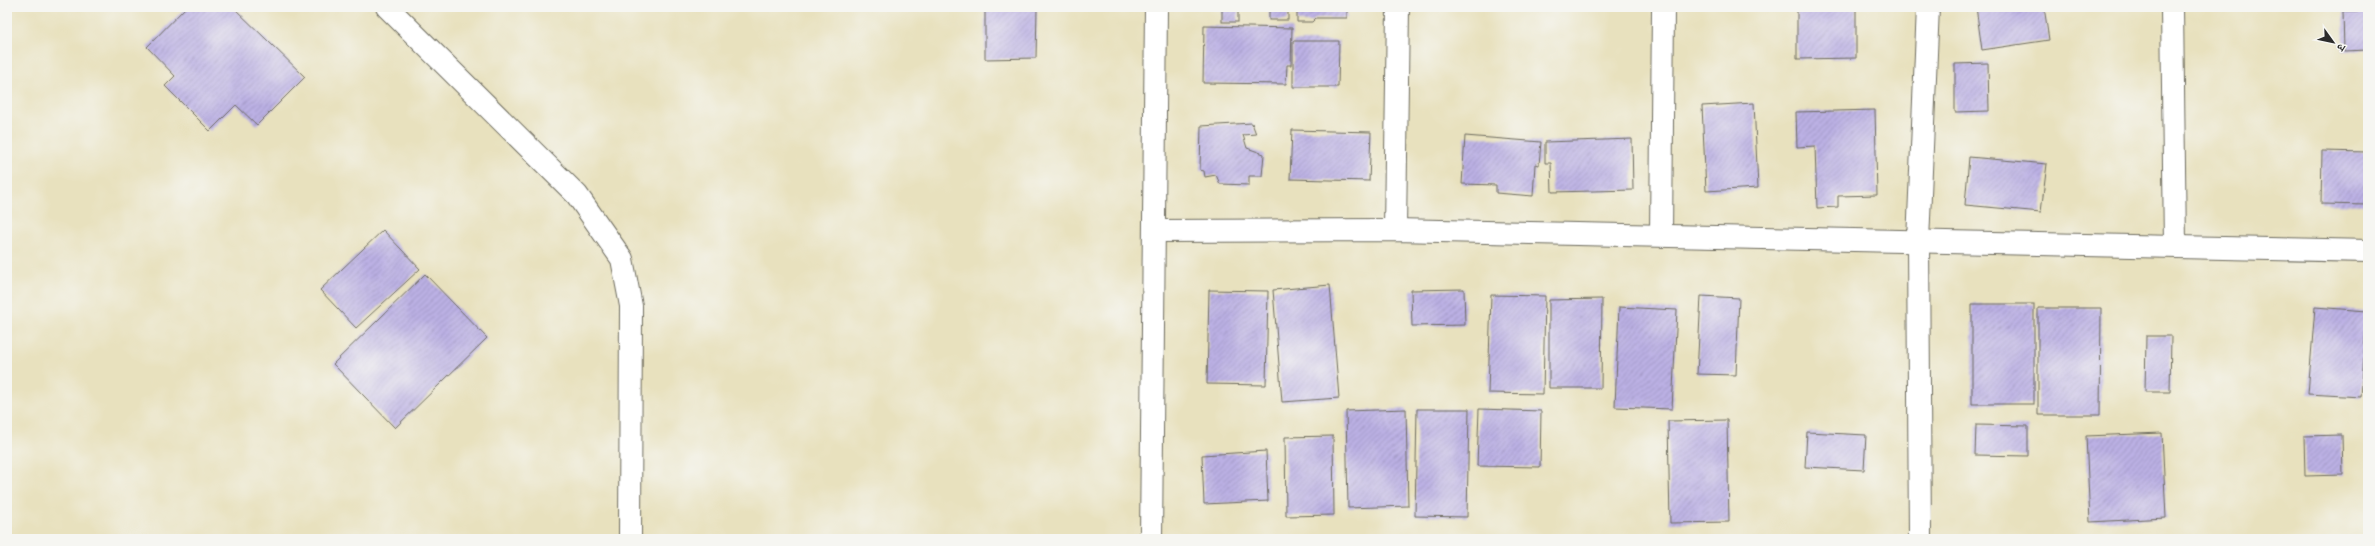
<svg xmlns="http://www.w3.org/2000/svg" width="2375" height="546" viewBox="0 0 2375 546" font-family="'Sorts Mill Goudy','Noto Serif Devanagari',serif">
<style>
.building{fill:url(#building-hatch)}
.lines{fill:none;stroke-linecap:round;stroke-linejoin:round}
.street-casing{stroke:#6d6b5e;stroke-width:24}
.street{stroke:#fff;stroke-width:22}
</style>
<defs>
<pattern id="building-hatch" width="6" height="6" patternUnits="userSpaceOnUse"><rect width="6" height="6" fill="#bbb0e4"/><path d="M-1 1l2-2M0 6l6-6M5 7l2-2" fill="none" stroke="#988fb9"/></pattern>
</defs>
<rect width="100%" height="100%" fill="#f6f6f2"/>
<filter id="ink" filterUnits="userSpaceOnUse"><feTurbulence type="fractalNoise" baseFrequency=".025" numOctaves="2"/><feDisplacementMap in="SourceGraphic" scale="8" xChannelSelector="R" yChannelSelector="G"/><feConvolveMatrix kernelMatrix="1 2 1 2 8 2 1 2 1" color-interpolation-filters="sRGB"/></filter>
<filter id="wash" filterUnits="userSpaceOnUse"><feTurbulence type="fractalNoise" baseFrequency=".012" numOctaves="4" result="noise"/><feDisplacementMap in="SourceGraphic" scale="16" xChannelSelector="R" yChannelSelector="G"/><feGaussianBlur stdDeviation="0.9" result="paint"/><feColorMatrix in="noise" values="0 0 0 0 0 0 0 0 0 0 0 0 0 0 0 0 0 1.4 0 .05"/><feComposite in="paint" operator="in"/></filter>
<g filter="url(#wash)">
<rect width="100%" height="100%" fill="#e8e1be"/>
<g id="blocks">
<g class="building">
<polygon points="186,7 233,7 305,77 257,125 236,105 210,131 165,86 175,76 147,47"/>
<polygon points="985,7 1074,7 1074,9 1037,9 1036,58 985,59"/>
<rect x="1222" y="7" width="16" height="15"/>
<rect x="1269" y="7" width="19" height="13"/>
<polygon points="1297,7 1347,7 1347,18 1316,18 1312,22 1297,22"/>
<polygon points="1797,7 1856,7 1856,58 1797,59"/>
<polygon points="1976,7 2044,7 2049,40 1982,50"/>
<polygon points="2343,11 2368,11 2368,50 2344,51"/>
<polygon points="1204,26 1292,28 1291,65 1287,65 1286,84 1203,83"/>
<polygon points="1293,41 1339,41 1338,87 1293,87"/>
<polygon points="1988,63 1989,111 1955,112 1955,64"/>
<polygon points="1754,103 1758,188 1706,191 1702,106"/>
<polygon points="1875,110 1877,195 1838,196 1838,207 1817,208 1815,146 1797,147 1796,112"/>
<polygon points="1252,123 1256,134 1243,135 1247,148 1264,154 1262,176 1249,176 1249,185 1220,184 1216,175 1205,177 1204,171 1200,170 1201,126"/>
<polygon points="1292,130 1371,132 1369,181 1290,179"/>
<polygon points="1465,136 1541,142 1539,165 1535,164 1533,196 1496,193 1496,185 1462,184"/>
<polygon points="1632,139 1633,190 1552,192 1551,163 1545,163 1545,142"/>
<polygon points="2322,151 2368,152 2368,205 2321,204"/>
<polygon points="1969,157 2047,164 2041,212 1965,205"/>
<polygon points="383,230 420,269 356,328 320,290"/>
<polygon points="425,274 487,338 395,428 333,364"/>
<polygon points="1330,285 1339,398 1282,402 1273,290"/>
<polygon points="1464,289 1465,325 1412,326 1411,290"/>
<polygon points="1209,290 1268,291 1266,385 1207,384"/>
<polygon points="1491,295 1545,296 1543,394 1488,393"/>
<polygon points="1701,296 1739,298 1736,375 1697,374"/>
<polygon points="1602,299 1601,388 1549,388 1549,300"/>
<rect x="1972" y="304" width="62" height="100"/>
<polygon points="1619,307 1677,310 1672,409 1615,407"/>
<polygon points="2315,307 2367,311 2361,397 2308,394"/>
<polygon points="2038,308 2101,308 2100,415 2038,415"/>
<polygon points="2146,336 2171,336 2170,392 2145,392"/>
<polygon points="1406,409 1408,506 1348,508 1346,411"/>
<polygon points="1417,409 1469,409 1467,517 1415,516"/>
<polygon points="1479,409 1541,411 1540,467 1477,466"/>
<polygon points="1727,420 1729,522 1670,523 1668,421"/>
<polygon points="1976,425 2028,426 2028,456 1975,455"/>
<polygon points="1807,432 1866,435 1864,470 1805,467"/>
<polygon points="2162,433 2166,518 2090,522 2086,436"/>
<polygon points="2342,435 2343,475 2305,476 2304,436"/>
<polygon points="1333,436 1334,515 1286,516 1285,437"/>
<polygon points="1266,451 1268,501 1204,504 1202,455"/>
</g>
</g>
</g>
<g filter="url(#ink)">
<use href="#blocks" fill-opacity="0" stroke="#6d6b5e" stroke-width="1"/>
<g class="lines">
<defs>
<g id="street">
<polyline points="387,7 577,195 622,259 631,306 630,539"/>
<polyline points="2172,7 2175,246"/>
<polyline points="1395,230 1398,7"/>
<polyline points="1154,231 1395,230 2368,251"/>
<polyline points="1661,235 1663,7"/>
<polyline points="1151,539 1156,7"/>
<polyline points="1920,539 1918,241 1928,7"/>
</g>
</defs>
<use href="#street" class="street-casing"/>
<use href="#street" class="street"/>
</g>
</g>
<rect width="2375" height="546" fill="none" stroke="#f6f6f2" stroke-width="24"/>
<g transform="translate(2333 42) rotate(123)" stroke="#f6f6f2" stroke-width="3" paint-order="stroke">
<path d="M0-3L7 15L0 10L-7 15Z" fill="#2b2b2b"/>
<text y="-6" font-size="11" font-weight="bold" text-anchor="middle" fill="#2b2b2b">उ</text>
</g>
</svg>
